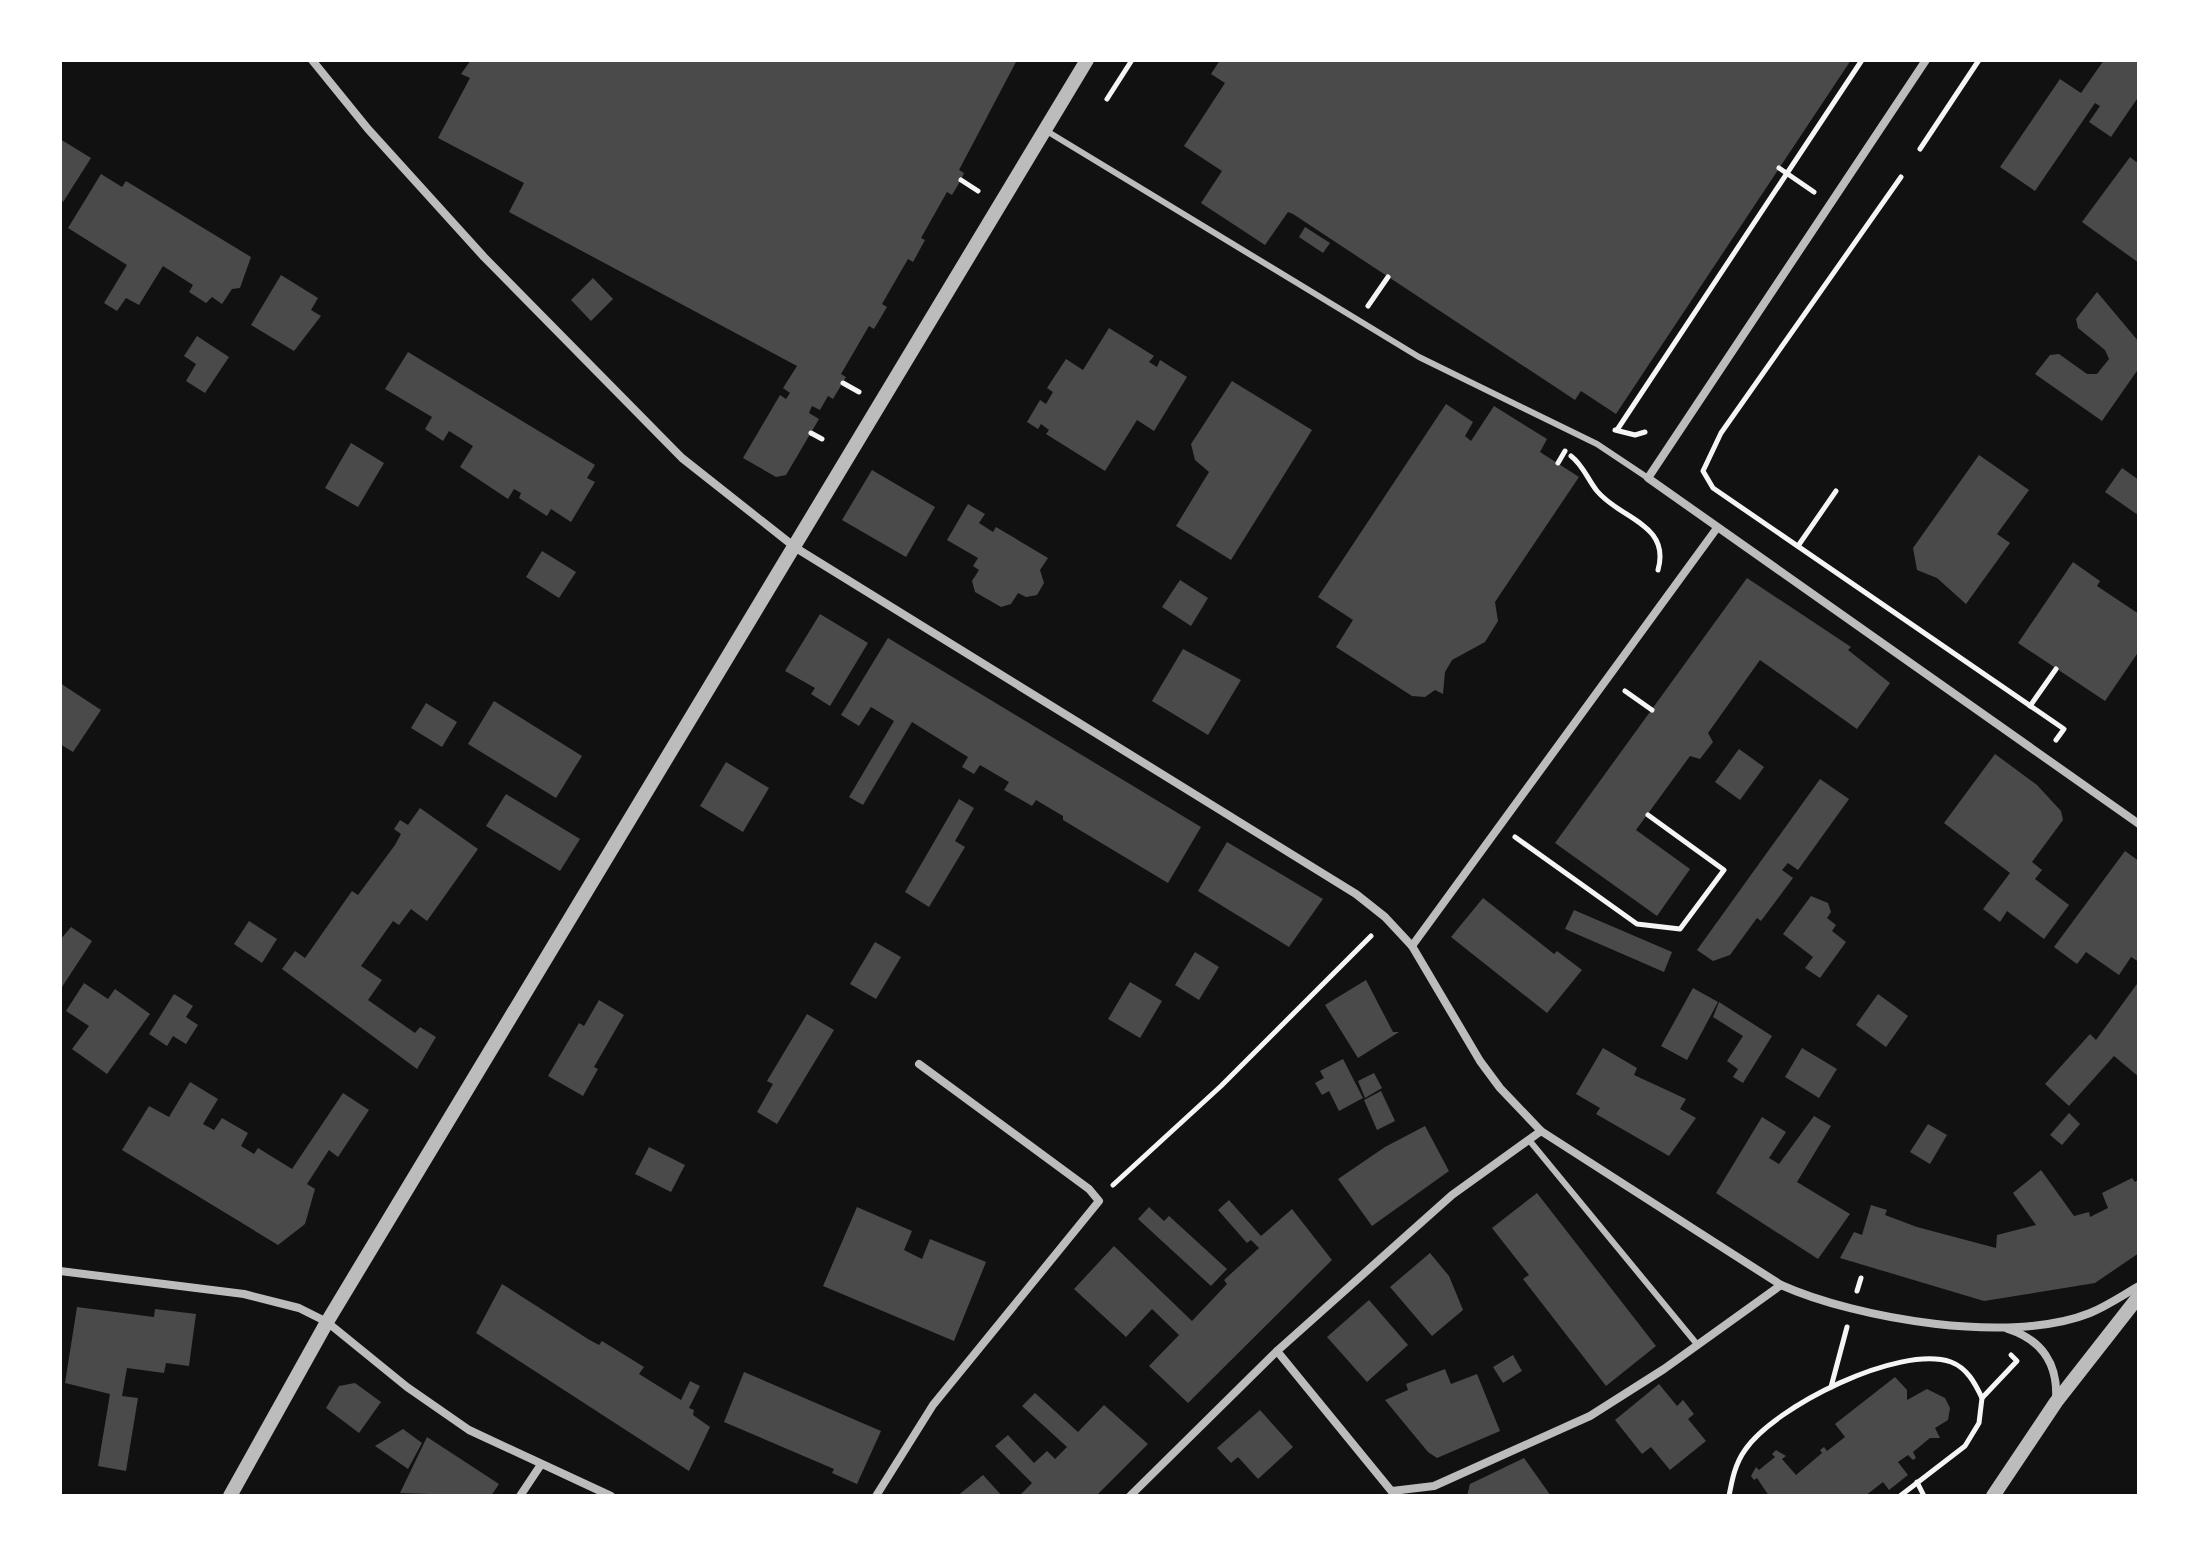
<svg xmlns="http://www.w3.org/2000/svg" width="2199" height="1556" viewBox="0 0 2199 1556" font-family="Figtree,sans-serif">
<style>
.building{fill:#4a4a4a}
.lines{fill:none;stroke-linecap:round;stroke-linejoin:round}
.path{stroke:#f5f5f5;stroke-width:5}
.service{stroke:#bcbcbc;stroke-width:6}
.minor{stroke:#bcbcbc;stroke-width:8}
.tertiary{stroke:#bcbcbc;stroke-width:14}
</style>
<rect width="100%" height="100%" fill="#111"/>
<g class="building">
<polygon points="471,60 1017,60 959,170 964,173 961,180 952,195 947,192 921,238 925,240 913,262 908,259 882,304 887,307 874,329 869,326 841,374 846,377 833,399 828,396 820,410 812,406 809,413 819,419 786,475 776,477 743,458 780,395 786,399 790,393 783,388 797,366 509,212 524,183 438,138 470,78 461,74"/>
<polygon points="1220,60 1851,60 1616,414 1581,391 1575,400 1293,214 1288,212 1265,245 1201,203 1222,171 1184,146 1225,83 1211,74"/>
<polygon points="2104,60 2139,60 2139,96 2111,137 2089,122 2100,106 2095,103 2035,191 2000,167 2060,79 2081,93"/>
<polygon points="60,139 91,158 63,202 60,200"/>
<polygon points="2130,157 2139,164 2139,263 2082,222"/>
<polygon points="101,174 122,187 126,181 251,257 240,288 232,289 222,304 212,297 206,303 189,292 193,285 163,266 139,305 126,298 117,311 104,303 127,265 68,228"/>
<polygon points="1305,227 1330,243 1323,253 1299,237"/>
<polygon points="281,275 318,298 311,310 321,316 294,351 251,325"/>
<polygon points="593,278 613,299 591,321 571,300"/>
<polygon points="2097,292 2139,342 2139,368 2102,421 2035,374 2050,355 2059,354 2087,374 2097,374 2109,359 2105,350 2078,328 2076,319"/>
<polygon points="1109,328 1154,356 1149,362 1157,367 1160,360 1187,377 1154,431 1137,420 1105,471 1046,434 1049,430 1041,424 1038,429 1027,422 1040,400 1046,404 1053,392 1047,388 1066,359 1083,370"/>
<polygon points="197,336 229,357 205,393 186,381 196,364 184,356"/>
<polygon points="408,352 595,465 587,478 595,482 571,522 551,509 547,516 519,498 521,493 514,489 508,499 460,467 473,446 449,431 443,441 425,429 432,417 385,389"/>
<polygon points="1232,381 1312,430 1231,560 1176,526 1209,472 1195,460 1191,444"/>
<polygon points="1446,404 1473,422 1465,436 1471,441 1494,406 1547,439 1540,452 1579,477 1495,602 1498,621 1485,642 1452,660 1445,672 1443,694 1435,690 1425,697 1412,696 1336,647 1353,620 1318,597"/>
<polygon points="351,443 384,463 358,507 325,488"/>
<polygon points="1979,455 2029,490 1997,534 2010,543 1966,604 1937,578 1917,570 1913,548"/>
<polygon points="2122,468 2139,480 2138,515 2105,492"/>
<polygon points="872,470 935,507 906,557 842,520"/>
<polygon points="968,504 985,514 979,523 993,532 996,527 1048,558 1040,570 1044,583 1037,595 1026,597 1018,593 1011,604 1001,607 975,592 972,581 979,570 973,566 978,558 947,540"/>
<polygon points="542,551 576,572 559,598 526,577"/>
<polygon points="2073,562 2100,581 2097,586 2139,614 2139,651 2105,701 2018,643"/>
<polygon points="1747,578 1851,647 1848,650 1890,683 1857,729 1760,660 1708,733 1713,742 1700,759 1690,756 1636,830 1690,869 1657,916 1555,843"/>
<polygon points="1180,580 1208,598 1191,626 1162,607"/>
<polygon points="820,614 868,643 830,706 811,694 815,688 785,671"/>
<polygon points="888,638 1201,827 1168,883 1063,820 1063,816 1036,800 1032,806 1004,790 1009,782 980,765 974,774 962,767 968,757 912,722 863,805 849,797 894,721 871,707 859,726 841,715"/>
<polygon points="1183,649 1241,680 1208,735 1152,701"/>
<polygon points="60,683 101,710 73,752 60,744"/>
<polygon points="494,701 582,756 556,798 468,744"/>
<polygon points="426,703 457,722 442,747 411,728"/>
<polygon points="1739,749 1764,767 1740,800 1715,782"/>
<polygon points="1995,754 2037,785 2061,811 2063,820 2032,862 2042,870 2035,879 2069,905 2044,939 2007,911 2000,922 1983,909 2010,873 1944,823"/>
<polygon points="726,762 769,788 743,832 700,806"/>
<polygon points="1820,779 1849,799 1798,870 1788,863 1782,870 1793,878 1761,921 1757,918 1730,955 1713,961 1697,950"/>
<polygon points="506,794 580,839 560,871 486,826"/>
<polygon points="959,799 974,808 955,841 965,847 929,907 905,892"/>
<polygon points="420,808 478,849 427,921 411,909 399,925 393,921 361,966 382,980 368,1000 415,1033 420,1027 436,1037 417,1069 282,969 295,951 305,958 352,891 358,895 395,845 401,834 394,829 400,820 408,825"/>
<polygon points="1227,842 1323,899 1289,947 1198,891"/>
<polygon points="2125,851 2139,861 2139,962 2131,957 2119,975 2086,952 2077,964 2054,947"/>
<polygon points="1811,896 1828,903 1831,912 1827,918 1836,925 1832,931 1846,942 1820,978 1805,968 1813,957 1783,934"/>
<polygon points="1483,898 1554,954 1557,951 1582,970 1547,1013 1451,937"/>
<polygon points="1574,910 1672,952 1664,972 1565,929"/>
<polygon points="249,921 277,939 262,963 234,944"/>
<polygon points="71,927 92,941 60,990 60,940"/>
<polygon points="875,942 901,957 876,999 850,984"/>
<polygon points="1195,952 1219,967 1199,1000 1175,985"/>
<polygon points="1366,980 1393,1032 1399,1032 1358,1058 1325,1005"/>
<polygon points="1130,982 1162,1001 1140,1038 1108,1019"/>
<polygon points="84,983 108,999 115,989 150,1014 107,1074 72,1049 89,1026 66,1011"/>
<polygon points="2137,984 2139,1077 2114,1056 2069,1106 2045,1084 2090,1034 2096,1040"/>
<polygon points="1693,988 1718,1002 1687,1060 1661,1046"/>
<polygon points="174,994 193,1006 186,1017 198,1025 186,1044 173,1036 167,1046 149,1034"/>
<polygon points="1878,994 1908,1016 1886,1047 1856,1025"/>
<polygon points="599,1000 624,1015 594,1067 598,1069 583,1096 548,1076 579,1023 584,1026"/>
<polygon points="1719,1002 1772,1036 1743,1083 1733,1077 1738,1069 1727,1061 1743,1036 1713,1017"/>
<polygon points="807,1014 834,1030 777,1124 757,1112 773,1084 767,1081"/>
<polygon points="1603,1048 1637,1068 1634,1075 1686,1099 1680,1109 1696,1118 1669,1156 1596,1114 1600,1108 1576,1094"/>
<polygon points="1802,1048 1837,1069 1819,1098 1785,1077"/>
<polygon points="1343,1059 1363,1098 1339,1111 1329,1091 1322,1095 1315,1083 1324,1078 1320,1071"/>
<polygon points="1374,1073 1382,1088 1365,1098 1358,1081"/>
<polygon points="190,1082 218,1099 203,1124 214,1130 222,1118 248,1133 241,1146 254,1154 258,1148 292,1169 343,1093 369,1110 338,1157 329,1150 307,1184 315,1189 305,1224 278,1245 122,1150 149,1106 169,1117"/>
<polygon points="1381,1091 1395,1121 1377,1130 1364,1100"/>
<polygon points="2069,1113 2080,1124 2062,1145 2050,1135"/>
<polygon points="1814,1116 1831,1126 1797,1182 1850,1214 1818,1259 1716,1193 1762,1117 1786,1132 1769,1158 1779,1164"/>
<polygon points="1928,1124 1947,1135 1930,1164 1910,1152"/>
<polygon points="1425,1126 1449,1171 1372,1226 1338,1179 1385,1147"/>
<polygon points="649,1147 685,1165 671,1192 635,1174"/>
<polygon points="2041,1170 2074,1216 2089,1212 2090,1217 2108,1208 2102,1193 2132,1178 2135,1182 2139,1179 2139,1253 2095,1283 1984,1301 1840,1258 1854,1232 1862,1235 1871,1205 1887,1210 1885,1215 1917,1227 1996,1248 1997,1235 2036,1225 2013,1193"/>
<polygon points="1537,1193 1656,1346 1606,1386 1523,1279 1529,1275 1492,1228"/>
<polygon points="1229,1200 1261,1236 1292,1209 1332,1260 1188,1403 1149,1366 1179,1335 1152,1309 1126,1337 1074,1289 1114,1246 1192,1321 1227,1284 1224,1280 1259,1248 1251,1240 1247,1243 1218,1210"/>
<polygon points="857,1207 912,1231 904,1250 922,1259 930,1239 986,1262 954,1341 823,1286"/>
<polygon points="1149,1207 1164,1221 1169,1216 1227,1269 1211,1286 1138,1219"/>
<polygon points="1430,1253 1449,1276 1463,1310 1432,1336 1390,1287"/>
<polygon points="502,1284 588,1339 599,1345 602,1341 644,1367 639,1374 681,1400 690,1381 700,1386 689,1408 694,1410 693,1415 710,1427 689,1471 476,1333"/>
<polygon points="1369,1300 1408,1345 1367,1382 1327,1337"/>
<polygon points="77,1307 154,1317 155,1309 196,1314 189,1366 166,1363 164,1373 127,1368 122,1396 138,1398 126,1471 98,1466 110,1394 65,1383"/>
<polygon points="1513,1355 1522,1371 1503,1383 1493,1367"/>
<polygon points="1445,1369 1451,1384 1477,1374 1500,1431 1437,1458 1428,1452 1385,1400 1408,1390 1406,1384"/>
<polygon points="744,1372 881,1431 857,1484 832,1473 834,1469 724,1422"/>
<polygon points="1895,1377 1907,1390 1907,1400 1927,1389 1945,1398 1950,1408 1948,1420 1935,1428 1940,1438 1930,1438 1913,1452 1916,1458 1913,1460 1908,1455 1898,1462 1908,1475 1889,1490 1883,1482 1865,1496 1769,1496 1757,1478 1754,1480 1751,1476 1756,1467 1759,1470 1775,1457 1772,1454 1776,1450 1786,1456 1782,1459 1796,1475 1822,1453 1820,1450 1824,1447 1827,1451 1845,1437 1835,1424"/>
<polygon points="355,1383 381,1402 359,1433 326,1408 339,1386"/>
<polygon points="1659,1384 1677,1406 1683,1400 1694,1414 1688,1419 1706,1441 1670,1470 1651,1447 1642,1454 1615,1420"/>
<polygon points="1035,1393 1078,1432 1104,1405 1148,1444 1096,1496 1019,1496 1032,1483 995,1446 1008,1435 1034,1463 1047,1451 1055,1459 1067,1447 1022,1406"/>
<polygon points="1260,1410 1293,1447 1258,1479 1238,1457 1231,1463 1217,1448"/>
<polygon points="403,1429 422,1443 408,1469 375,1446"/>
<polygon points="427,1437 499,1484 491,1496 400,1493"/>
<polygon points="1524,1458 1551,1496 1467,1496 1470,1484"/>
<polygon points="983,1475 1002,1496 957,1496 961,1493"/>
</g>
<g class="lines">
<g class="path">
<polyline points="1107,99 1132,60"/>
<polyline points="1920,149 1979,60"/>
<polyline points="1779,168 1814,192"/>
<polyline points="1901,177 1721,433 1703,471 1713,488 2064,729 2056,740"/>
<polyline points="961,180 978,191"/>
<polyline points="1368,306 1388,277"/>
<polyline points="843,383 859,392"/>
<polyline points="1615,430 1635,435 1645,432"/>
<polyline points="1617,430 1862,60"/>
<polyline points="811,433 822,439"/>
<path d="M1571 456C1583 465 1588 480 1597 491 1620 519 1671 524 1658 570"/>
<polyline points="1558,463 1565,451"/>
<polyline points="1798,546 1836,491"/>
<polyline points="1625,691 1652,710"/>
<polyline points="2030,706 2056,669"/>
<polyline points="1515,837 1637,924 1680,929 1724,870 1648,815"/>
<polyline points="1113,1185 1221,1086 1371,936"/>
<polyline points="1857,1291 1861,1278"/>
<polyline points="1831,1387 1847,1327"/>
<polyline points="1917,1482 1924,1496"/>
<path d="M1729 1496C1732 1480 1735 1464 1745 1450 1774 1407 1899 1344 1951 1362 1967 1368 1975 1383 1982 1398"/>
<polyline points="1900,1496 1965,1446 1979,1423 1982,1398 2017,1361 2011,1355"/>
</g>
<g class="service">
<polyline points="1045,130 1419,357 1597,444 1648,478"/>
<polyline points="1529,1140 1696,1343"/>
</g>
<g class="minor">
<path d="M312 60 368 129 484 257 682 458 796 548 1356 894 1385 917 1412 946 1480 1061 1500 1088 1541 1131 1781 1285C1857 1319 2011 1345 2090 1313 2107 1306 2123 1295 2139 1286"/>
<polyline points="1926,60 1648,478 2139,824"/>
<polyline points="1412,946 1717,528"/>
<polyline points="60,1271 244,1294 299,1308 327,1322 407,1387 469,1430 611,1496"/>
<path d="M2008 1329C2042 1340 2058 1364 2056 1399"/>
<polyline points="1277,1351 1393,1493"/>
<polyline points="1392,1491 1434,1486 1590,1416 1664,1369 1781,1285"/>
<polyline points="520,1496 540,1466"/>
<polyline points="876,1496 933,1405 1099,1201 1089,1189 919,1064"/>
<polyline points="1130,1496 1277,1351 1452,1195 1541,1131"/>
</g>
<g class="tertiary">
<polyline points="230,1496 327,1322 1087,60"/>
<polyline points="1993,1496 2056,1402 2139,1296"/>
</g>
</g>
<rect width="2199" height="1556" fill="none" stroke="#ffffff" stroke-width="124"/>
</svg>
